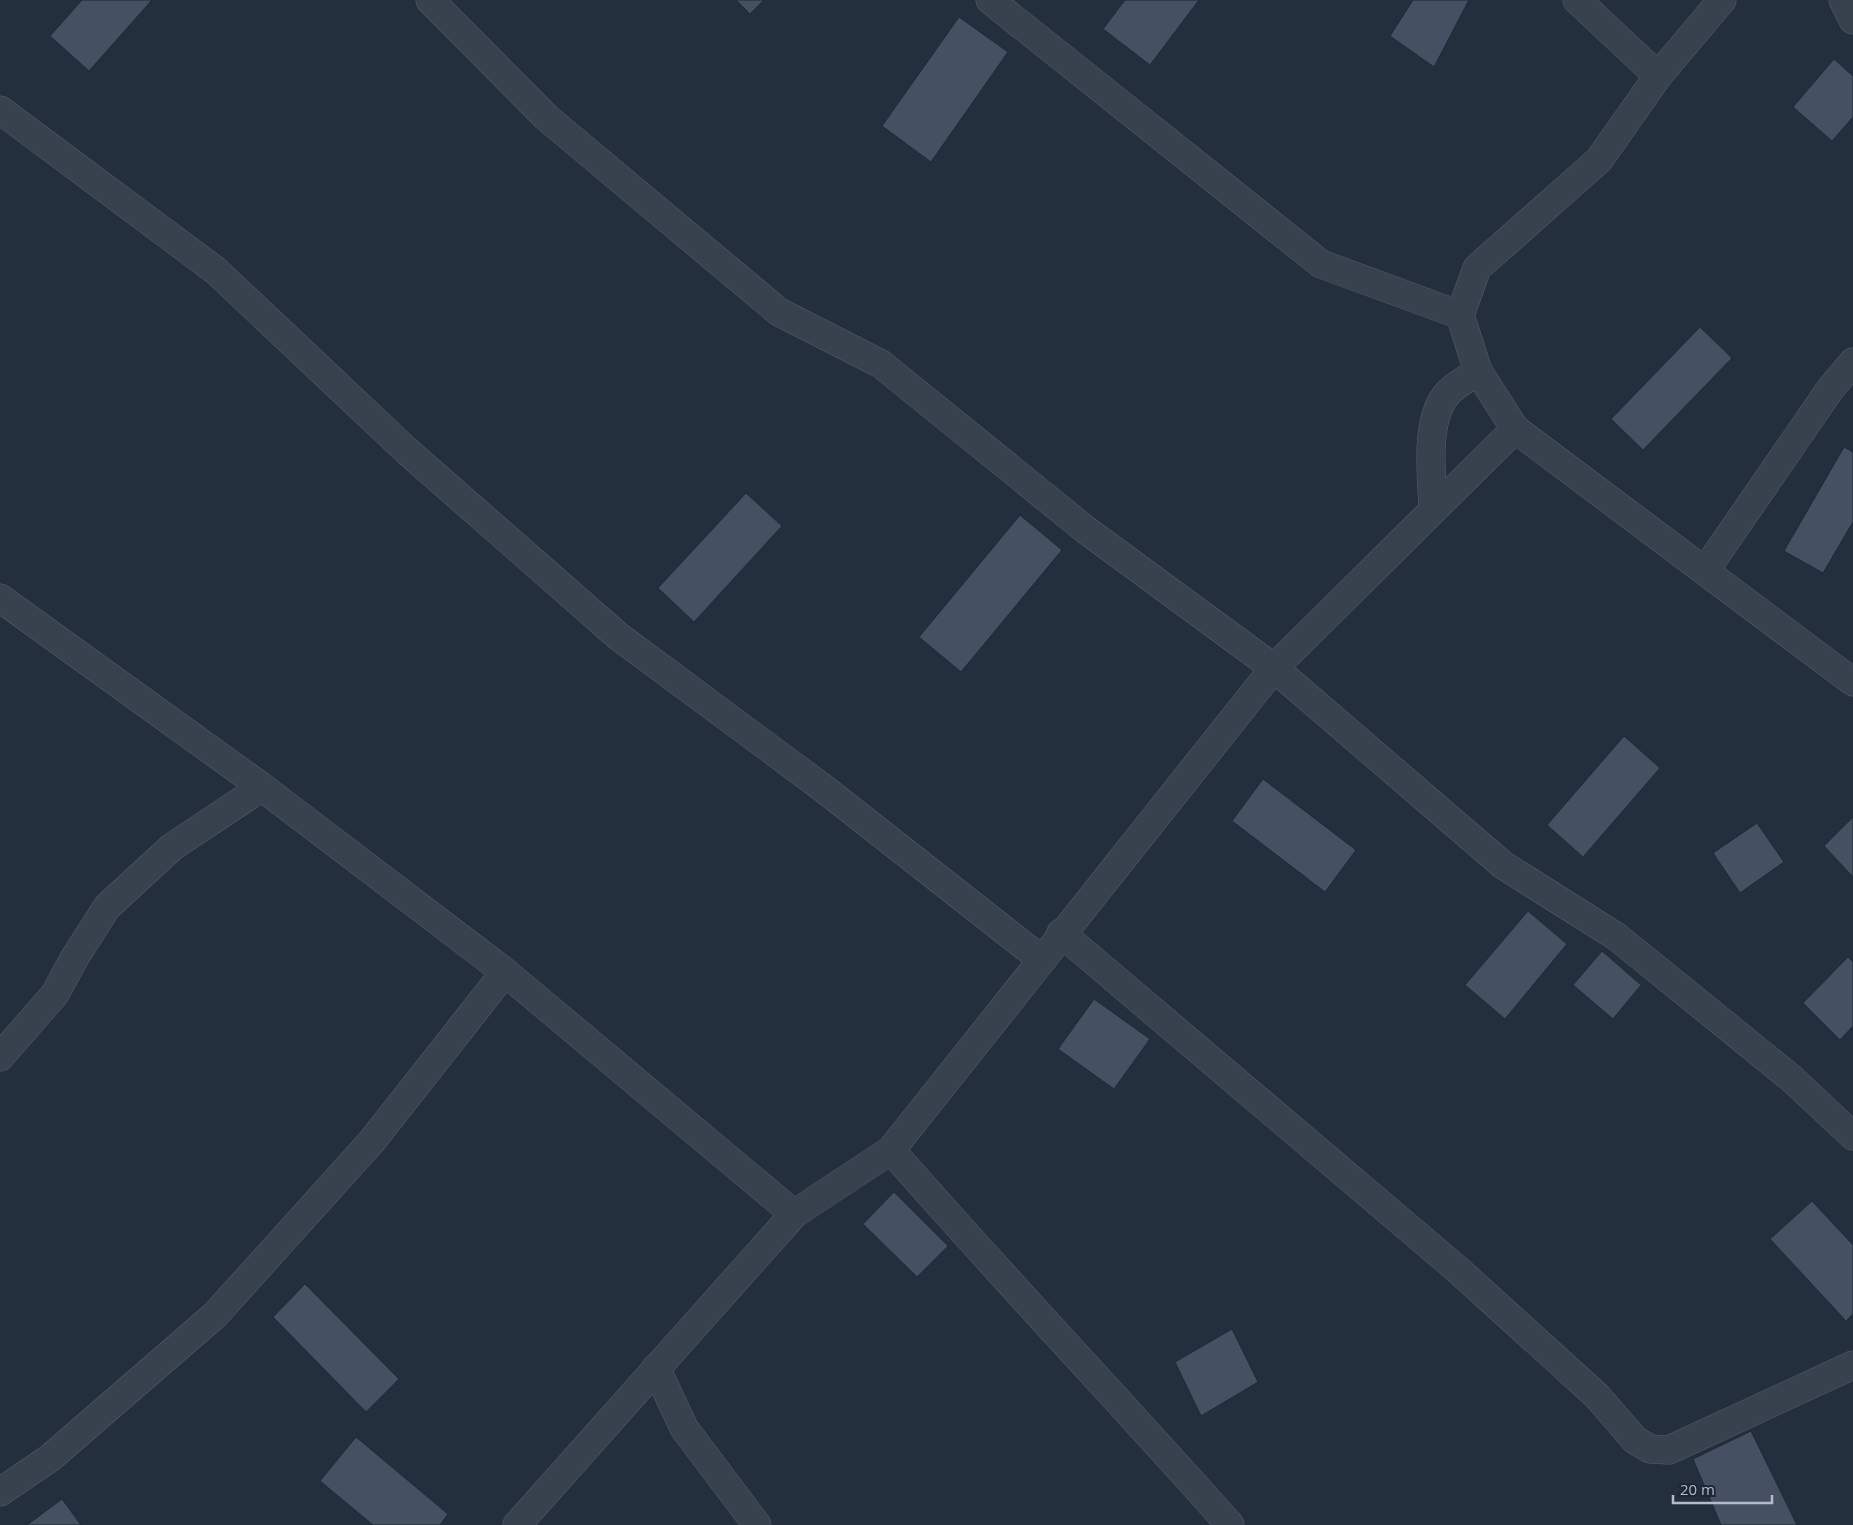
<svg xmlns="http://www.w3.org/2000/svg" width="1853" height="1525" viewBox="0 0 1853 1525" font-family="'Open Sans',sans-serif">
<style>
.building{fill:#455162;stroke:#1f2835}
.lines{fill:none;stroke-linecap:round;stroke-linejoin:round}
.minor-casing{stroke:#565f6c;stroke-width:29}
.minor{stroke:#38414e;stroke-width:28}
</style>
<rect width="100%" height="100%" fill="#242f3e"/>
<g class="building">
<polygon points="82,0 152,0 89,71 50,36"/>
<polygon points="736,0 764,0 750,14"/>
<polygon points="1125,0 1199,0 1150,65 1103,29"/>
<polygon points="1413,0 1469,0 1434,67 1390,36"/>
<polygon points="959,17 1008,52 931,162 882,126"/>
<polygon points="1834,59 1853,76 1853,117 1832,141 1793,107"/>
<polygon points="1700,327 1732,358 1643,450 1611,419"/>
<polygon points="1844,447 1853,452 1853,522 1823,573 1784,551"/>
<polygon points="746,493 782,526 694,622 658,588"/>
<polygon points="1020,515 1062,550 961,672 919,637"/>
<polygon points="1624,736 1660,768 1583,857 1547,825"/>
<polygon points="1263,779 1356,850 1325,892 1232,821"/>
<polygon points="1853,817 1853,877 1824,846"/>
<polygon points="1757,823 1784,862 1740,893 1713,853"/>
<polygon points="1528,911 1567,944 1505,1019 1465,985"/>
<polygon points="1602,951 1641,985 1613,1019 1573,985"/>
<polygon points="1848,957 1853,962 1853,1026 1840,1040 1803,1003"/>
<polygon points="1094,999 1150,1039 1114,1089 1058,1049"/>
<polygon points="894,1192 948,1246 917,1277 863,1224"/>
<polygon points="1812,1201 1853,1245 1853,1314 1846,1321 1770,1239"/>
<polygon points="305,1284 399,1379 366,1412 273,1317"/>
<polygon points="1232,1329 1258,1382 1201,1416 1175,1362"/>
<polygon points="1751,1431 1797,1525 1721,1525 1693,1459"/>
<polygon points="356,1437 448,1514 440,1525 373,1525 320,1481"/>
<polygon points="62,1499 81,1525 27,1525"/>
</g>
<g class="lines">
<defs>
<g id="minor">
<polyline points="430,0 546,117 779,312 881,364 1086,530 1274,668 1503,865 1617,937 1791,1078 1853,1136"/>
<polyline points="990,0 1321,264 1460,315 1478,371 1515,429 1853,682"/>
<polyline points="1577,0 1658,76"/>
<polyline points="1843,0 1853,20"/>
<polyline points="0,110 215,270 407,451 618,636 823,788 1041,959"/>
<polyline points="1460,315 1477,268 1599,160 1658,76 1722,0"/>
<path d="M1433 510C1432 477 1424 421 1447 394 1454 385 1469 378 1478 371"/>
<polyline points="1705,571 1831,388 1853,362"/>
<polyline points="0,598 262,787 505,972 794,1214"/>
<polyline points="1061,933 1457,1269 1597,1396 1635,1440 1650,1449 1669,1450 1853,1365"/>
<polyline points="0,1057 55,994 75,957 107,907 172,847 262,787"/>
<path d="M891 1150C1002 1277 1118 1399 1230 1525"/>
<polyline points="656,1368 684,1428 757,1525"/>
<polyline points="0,1492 50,1458 215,1315 372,1141 505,972"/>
<polyline points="517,1525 794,1214 891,1150 1274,668 1515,429"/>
</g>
</defs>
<use href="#minor" class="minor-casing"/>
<use href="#minor" class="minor"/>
</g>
<path d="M1673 1495v8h99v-8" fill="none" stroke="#b4bcc9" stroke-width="2.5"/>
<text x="1680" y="1495" font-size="15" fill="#b4bcc9" stroke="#1d2633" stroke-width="4" paint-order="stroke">20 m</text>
</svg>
